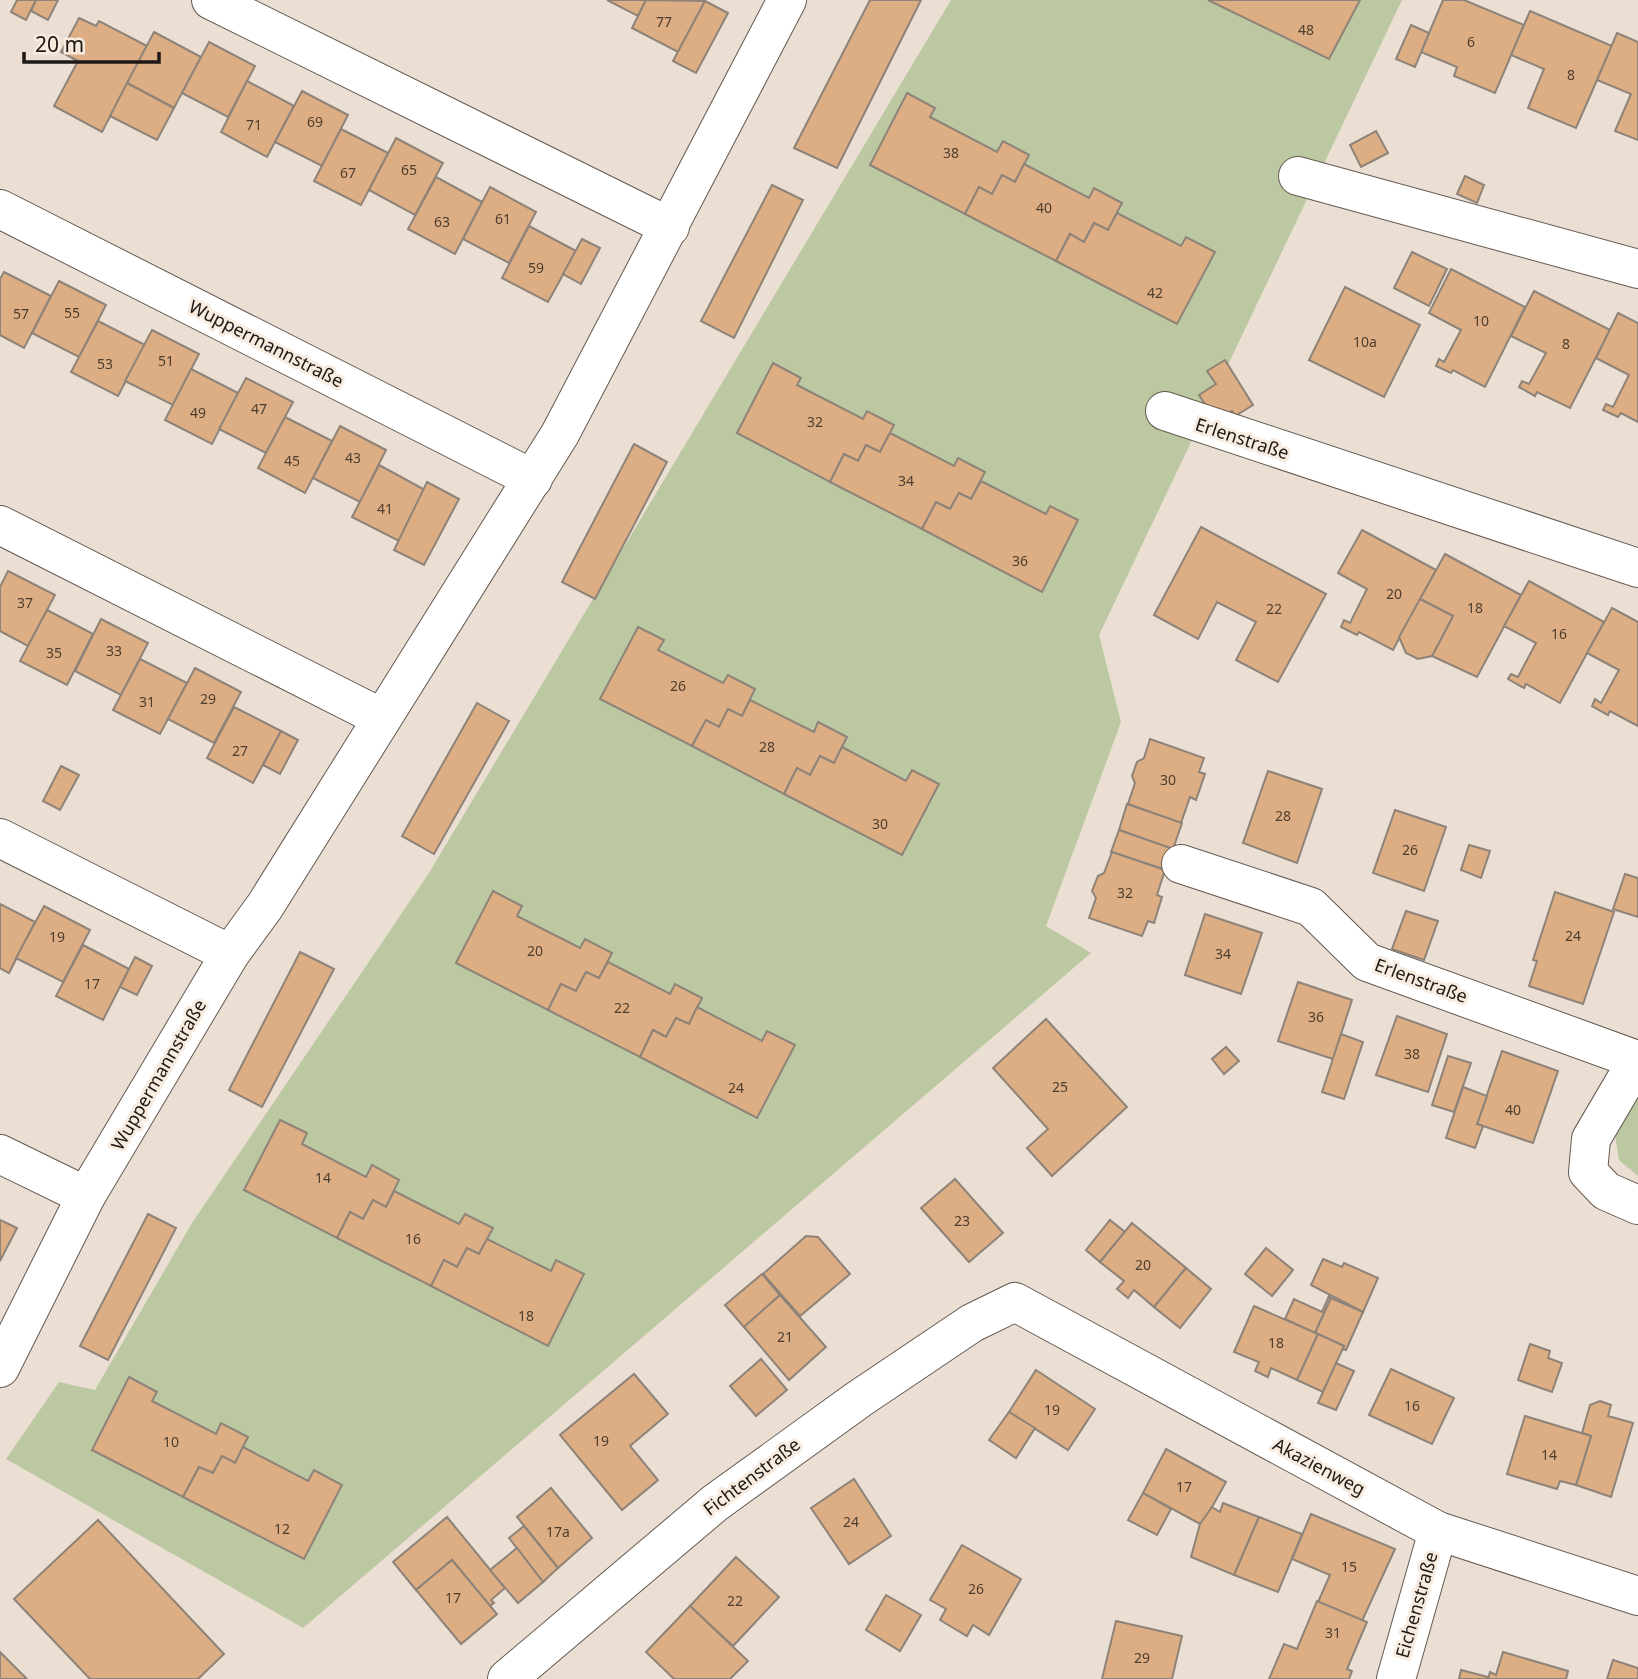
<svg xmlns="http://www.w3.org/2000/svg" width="1638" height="1679" viewBox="0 0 1638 1679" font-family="'Noto Sans',sans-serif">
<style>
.green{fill:#bbc8a1}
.building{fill:#ddae83;stroke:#8e8379;stroke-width:2}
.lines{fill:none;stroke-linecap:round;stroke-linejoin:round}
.minor-casing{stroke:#655a51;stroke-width:40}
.minor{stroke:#fff;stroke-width:38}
.labels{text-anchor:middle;stroke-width:6;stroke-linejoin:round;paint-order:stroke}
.number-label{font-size:14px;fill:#4d3e30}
.street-label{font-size:18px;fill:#1d1814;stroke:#f8ebe0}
</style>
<rect width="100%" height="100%" fill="#ebded3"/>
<g class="green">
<polygon points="951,0 1402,0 1099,635 1121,722 1046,926 1091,953 303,1628 6,1459 59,1382 95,1390 192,1223 429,873"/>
<polygon points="1638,1098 1638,1176 1619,1160 1615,1134"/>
</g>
<g class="building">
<polygon points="17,0 36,0 26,20 11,12"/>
<polygon points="36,0 58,0 48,20 31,11"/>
<polygon points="607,0 646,0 638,16"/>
<polygon points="646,0 705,1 678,52 632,28"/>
<polygon points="870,0 921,0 837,168 794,148"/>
<polygon points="1208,0 1360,0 1329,59"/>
<polygon points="1443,0 1464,0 1524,25 1495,93 1454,76 1457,67 1421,52"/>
<polygon points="705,1 728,13 696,73 673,61"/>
<polygon points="1530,11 1612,46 1576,128 1528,108 1544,69 1511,55"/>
<polygon points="79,18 96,26 99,21 147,46 102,132 54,106 78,61 61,52"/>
<polygon points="1411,25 1429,33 1415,67 1396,59"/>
<polygon points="154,32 201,57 174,108 127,83"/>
<polygon points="1617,33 1638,42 1638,140 1615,131 1631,94 1597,80"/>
<polygon points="209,42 255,66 228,117 182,93"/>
<polygon points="247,81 294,106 267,157 221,132"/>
<polygon points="127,83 174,108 157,140 110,116"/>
<polygon points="302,91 348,115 322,166 275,142"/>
<polygon points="907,93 935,108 930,117 997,152 1003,141 1029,155 1015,182 1002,175 992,194 979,187 965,214 870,165"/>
<polygon points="341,129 388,153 361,205 314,181"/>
<polygon points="1376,131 1388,153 1361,167 1350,145"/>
<polygon points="396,138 443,163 415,215 369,190"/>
<polygon points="1024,164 1089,198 1094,188 1122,203 1108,230 1094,223 1084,242 1070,234 1056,261 965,214 979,187 992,194 1002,175 1015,182"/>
<polygon points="1465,176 1484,185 1477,203 1457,194"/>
<polygon points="436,177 482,202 455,254 408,229"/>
<polygon points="772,185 803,200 734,338 701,321"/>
<polygon points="490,187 536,212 509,263 463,239"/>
<polygon points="1117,213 1181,246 1186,237 1215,252 1177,324 1056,261 1070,234 1084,242 1094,223 1108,230"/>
<polygon points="529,226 576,251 548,302 502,278"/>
<polygon points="582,239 600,248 581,284 563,274"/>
<polygon points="1412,252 1447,269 1429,306 1394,288"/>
<polygon points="1451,269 1525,307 1485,387 1453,370 1451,373 1436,366 1439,359 1444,362 1461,330 1429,313"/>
<polygon points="4,272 51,296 24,348 0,335 0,279"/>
<polygon points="59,281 106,305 79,357 32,333"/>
<polygon points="1345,287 1420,325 1384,397 1309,360"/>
<polygon points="1534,291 1610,330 1570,408 1537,392 1535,396 1519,387 1522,381 1529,384 1546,353 1511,336"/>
<polygon points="1618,313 1638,323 1638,422 1621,413 1618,417 1603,410 1606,404 1613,407 1629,375 1596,358"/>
<polygon points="98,321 145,345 118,396 71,372"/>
<polygon points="152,330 199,354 173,405 125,381"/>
<polygon points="1225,360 1253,405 1235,416 1232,411 1226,414 1210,412 1199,395 1216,384 1207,371"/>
<polygon points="773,363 801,378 797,385 863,419 867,411 894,425 880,452 866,445 858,461 844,454 830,482 737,433"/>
<polygon points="191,369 238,393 212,444 165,420"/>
<polygon points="246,378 293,402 266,453 219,429"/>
<polygon points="285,417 332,441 305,493 258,468"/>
<polygon points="340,426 386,450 360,502 313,478"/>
<polygon points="890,433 954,466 958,458 985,472 971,499 959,493 950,509 936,502 922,529 830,482 844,454 858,461 866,445 880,452"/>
<polygon points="634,444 667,462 595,599 562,582"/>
<polygon points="379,465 425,490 399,541 352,517"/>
<polygon points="981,481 1046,514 1050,506 1078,520 1042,592 922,529 936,502 950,509 959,493 971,499"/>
<polygon points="427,482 459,499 424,565 394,550"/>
<polygon points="1201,527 1326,594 1278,682 1236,660 1256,622 1217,602 1198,639 1154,615"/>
<polygon points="1362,530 1436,570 1393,650 1359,632 1357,635 1341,627 1344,620 1350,623 1367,589 1338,573"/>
<polygon points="1445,554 1521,595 1477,677 1432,656 1453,616 1420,599"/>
<polygon points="8,571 55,595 28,646 0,631 0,587"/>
<polygon points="1529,581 1604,622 1560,703 1526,684 1524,688 1508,679 1511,674 1518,677 1536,643 1504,626"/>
<polygon points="1420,599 1453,616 1432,656 1418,659 1406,653 1399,637"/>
<polygon points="1612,608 1638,622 1638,726 1610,711 1608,715 1592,706 1595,699 1601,703 1619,670 1587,653"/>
<polygon points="47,610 93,634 67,685 20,661"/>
<polygon points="101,619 148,643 121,695 75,671"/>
<polygon points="638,627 664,640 658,650 723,683 728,675 755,689 742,716 728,709 719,727 706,720 692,746 600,699"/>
<polygon points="140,659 187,683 160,734 113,710"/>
<polygon points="195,668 241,692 214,743 168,719"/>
<polygon points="750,700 814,732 818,722 847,737 834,763 820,756 810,775 797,768 784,794 692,746 706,720 719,727 728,709 742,716"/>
<polygon points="477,703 509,721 434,854 402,836"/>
<polygon points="234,707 281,731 253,783 207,758"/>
<polygon points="281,731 298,740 280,774 263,765"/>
<polygon points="1150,739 1204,758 1199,772 1205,774 1196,800 1190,797 1181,823 1128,804 1135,783 1132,776 1137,762 1144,758"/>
<polygon points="842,747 906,781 912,770 939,784 902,855 784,794 797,768 810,775 820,756 834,763"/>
<polygon points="61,766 79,775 60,810 43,801"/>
<polygon points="1268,771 1322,789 1297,863 1243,843"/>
<polygon points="1127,804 1182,823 1173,849 1119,830"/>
<polygon points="1395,810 1446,827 1424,891 1373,873"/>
<polygon points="1119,830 1173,849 1166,870 1111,852"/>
<polygon points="1469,845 1490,851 1481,878 1461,870"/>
<polygon points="1112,852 1165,870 1157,895 1162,897 1154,923 1148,921 1142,936 1089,918 1096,898 1092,891 1098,876 1104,873"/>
<polygon points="1625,874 1638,878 1638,917 1613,909"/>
<polygon points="493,891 522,906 517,916 580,948 585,939 612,953 599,978 586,972 576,991 561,984 548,1010 456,963"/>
<polygon points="1555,892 1614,912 1583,1004 1529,986 1537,961 1533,960"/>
<polygon points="0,904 35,922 9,973 0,968"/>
<polygon points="44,906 90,930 63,982 16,958"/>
<polygon points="1406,911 1438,921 1424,960 1392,949"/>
<polygon points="1205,914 1262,933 1241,994 1185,975"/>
<polygon points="83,945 129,969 103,1020 56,996"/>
<polygon points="300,952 334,969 262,1107 229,1090"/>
<polygon points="135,957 152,966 137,995 120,987"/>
<polygon points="608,962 670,994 675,984 702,998 689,1024 676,1018 666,1037 653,1030 640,1057 548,1010 561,984 576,991 586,972 599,978"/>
<polygon points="1298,982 1352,1000 1333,1059 1278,1041"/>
<polygon points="697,1007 762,1041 767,1031 795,1045 757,1118 640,1057 653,1030 666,1037 676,1018 689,1024"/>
<polygon points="1397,1016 1447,1034 1428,1092 1376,1075"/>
<polygon points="1046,1019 1127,1107 1052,1176 1027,1148 1048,1129 993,1068"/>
<polygon points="1341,1034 1363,1042 1344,1099 1322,1092"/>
<polygon points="1226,1047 1239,1061 1224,1074 1212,1059"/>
<polygon points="1502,1051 1558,1071 1533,1143 1477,1124"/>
<polygon points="1448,1056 1471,1063 1454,1112 1432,1105"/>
<polygon points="1463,1087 1487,1096 1477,1124 1483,1126 1475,1148 1446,1138"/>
<polygon points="280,1120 307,1133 302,1144 366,1177 372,1165 399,1180 386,1207 373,1200 363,1219 350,1212 337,1238 244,1190"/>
<polygon points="955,1179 1003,1233 969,1262 921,1208"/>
<polygon points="394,1191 459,1224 465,1214 493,1228 479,1254 467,1248 457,1267 444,1260 431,1286 337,1238 350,1212 363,1219 373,1200 386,1207"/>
<polygon points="148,1214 176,1228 108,1360 80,1346"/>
<polygon points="0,1220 17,1228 0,1261"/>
<polygon points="1110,1220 1125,1232 1100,1262 1086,1250"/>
<polygon points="1132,1223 1186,1268 1154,1307 1134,1290 1128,1298 1117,1289 1124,1281 1100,1262"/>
<polygon points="806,1236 818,1237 850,1274 800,1316 763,1274"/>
<polygon points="487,1239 551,1271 556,1260 584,1274 548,1346 431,1286 444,1260 457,1267 467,1248 479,1254"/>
<polygon points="1266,1248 1293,1270 1272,1296 1245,1274"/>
<polygon points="1323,1259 1342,1267 1344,1263 1378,1278 1363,1312 1311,1285"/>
<polygon points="1186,1268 1211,1289 1180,1328 1154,1307"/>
<polygon points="762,1274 780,1295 744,1327 725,1305"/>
<polygon points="780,1295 826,1347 789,1380 744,1327"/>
<polygon points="1329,1296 1331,1298 1315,1333 1285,1319 1294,1299 1322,1312"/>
<polygon points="1331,1298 1363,1312 1346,1350 1342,1349 1344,1346 1315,1333"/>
<polygon points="1254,1306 1318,1334 1297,1380 1271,1368 1268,1377 1255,1371 1259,1362 1234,1352"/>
<polygon points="1318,1334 1344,1346 1323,1392 1297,1380"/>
<polygon points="1530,1344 1550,1351 1548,1358 1562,1363 1552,1392 1518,1380"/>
<polygon points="761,1359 787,1390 756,1416 730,1386"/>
<polygon points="1336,1363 1354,1371 1336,1410 1318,1403"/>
<polygon points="1391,1369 1454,1398 1432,1444 1369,1415"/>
<polygon points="1036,1370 1095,1409 1068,1450 1009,1412"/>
<polygon points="634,1374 668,1414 630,1446 658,1480 622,1510 560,1435"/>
<polygon points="129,1377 157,1392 152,1401 216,1434 221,1423 248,1437 235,1463 222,1456 213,1473 199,1467 183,1497 92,1450"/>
<polygon points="1600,1401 1611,1405 1608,1416 1633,1423 1611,1497 1576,1485 1591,1436 1582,1433 1590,1405"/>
<polygon points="1009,1412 1035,1428 1016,1458 989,1440"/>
<polygon points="1525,1416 1591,1436 1576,1485 1560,1481 1557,1489 1507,1474"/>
<polygon points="243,1447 308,1481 314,1470 342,1485 304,1559 183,1497 199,1467 213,1473 222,1456 235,1463"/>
<polygon points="1166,1449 1226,1482 1202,1525 1143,1493"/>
<polygon points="854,1479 891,1536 849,1564 811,1508"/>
<polygon points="551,1488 592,1538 558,1568 517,1517"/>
<polygon points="1143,1493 1171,1509 1157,1535 1128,1520"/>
<polygon points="1223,1503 1259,1517 1234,1575 1191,1557 1200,1524 1212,1507 1220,1512"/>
<polygon points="1311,1514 1395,1549 1362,1621 1318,1602 1330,1575 1292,1559"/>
<polygon points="447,1517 505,1588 491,1600 494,1603 490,1606 452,1560 416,1590 393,1562"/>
<polygon points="1259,1517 1302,1534 1278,1592 1234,1575"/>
<polygon points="98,1520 224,1654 198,1679 90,1679 14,1599"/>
<polygon points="524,1526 558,1568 543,1582 509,1538"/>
<polygon points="962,1545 1021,1579 989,1635 973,1625 967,1636 940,1620 946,1609 930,1600"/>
<polygon points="517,1548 543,1582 518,1603 490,1570"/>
<polygon points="736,1557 779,1597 733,1646 690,1606"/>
<polygon points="452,1560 497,1614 461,1644 416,1590"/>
<polygon points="886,1595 921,1615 900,1651 866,1630"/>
<polygon points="1317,1601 1367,1622 1347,1669 1352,1671 1349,1679 1269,1679 1284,1644 1297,1649"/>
<polygon points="690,1606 748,1661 730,1679 674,1679 646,1652"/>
<polygon points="1116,1621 1182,1636 1172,1679 1102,1679"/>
<polygon points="0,1652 27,1679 0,1679"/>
<polygon points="1503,1652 1568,1671 1566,1679 1488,1679 1490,1672 1496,1675"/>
<polygon points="1613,1660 1638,1668 1638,1679 1607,1679"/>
<polygon points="1461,1670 1488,1677 1488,1679 1459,1679"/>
</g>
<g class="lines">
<defs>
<g id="minor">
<polyline points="211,0 670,227"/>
<polyline points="1298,176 1638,269"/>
<polyline points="0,209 533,479"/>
<polyline points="1165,411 1638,568"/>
<polyline points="0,525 382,718"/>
<polyline points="0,838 230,954"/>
<polyline points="1181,864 1311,907 1367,962 1637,1060"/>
<polyline points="1638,1059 1591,1139 1588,1172 1606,1191 1638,1205"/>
<polyline points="0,1154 86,1196"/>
<polyline points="0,1368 86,1196 230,954 265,906 560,434 787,0"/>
<polyline points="507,1679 715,1503 859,1399 972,1323 1015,1302 1438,1531 1638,1596"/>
<polyline points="1396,1679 1438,1531"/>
</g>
</defs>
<use href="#minor" class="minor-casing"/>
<use href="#minor" class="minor"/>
</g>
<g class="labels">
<g class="number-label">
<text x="664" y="27">77</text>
<text x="1306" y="35">48</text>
<text x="1471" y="47">6</text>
<text x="1571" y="80">8</text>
<text x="315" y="127">69</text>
<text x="254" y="130">71</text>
<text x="951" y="158">38</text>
<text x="409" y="175">65</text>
<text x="348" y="178">67</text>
<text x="1044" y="213">40</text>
<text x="503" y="224">61</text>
<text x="442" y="227">63</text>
<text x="536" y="273">59</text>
<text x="1155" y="298">42</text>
<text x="72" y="318">55</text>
<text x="21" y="319">57</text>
<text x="1481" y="326">10</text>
<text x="1365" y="347">10a</text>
<text x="1566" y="349">8</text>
<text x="166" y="366">51</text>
<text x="105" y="369">53</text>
<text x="259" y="414">47</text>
<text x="198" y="418">49</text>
<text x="815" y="427">32</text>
<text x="353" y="463">43</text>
<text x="292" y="466">45</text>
<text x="906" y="486">34</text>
<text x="385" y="514">41</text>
<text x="1020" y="566">36</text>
<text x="1394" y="599">20</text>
<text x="25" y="608">37</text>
<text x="1475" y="613">18</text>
<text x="1274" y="614">22</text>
<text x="1559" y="639">16</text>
<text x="114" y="656">33</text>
<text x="54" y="658">35</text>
<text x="678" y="691">26</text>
<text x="208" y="704">29</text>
<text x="147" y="707">31</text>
<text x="767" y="752">28</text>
<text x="240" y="756">27</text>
<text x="1168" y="785">30</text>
<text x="1283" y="821">28</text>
<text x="880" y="829">30</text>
<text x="1410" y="855">26</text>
<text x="1125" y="898">32</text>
<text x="1573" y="941">24</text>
<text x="57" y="942">19</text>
<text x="535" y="956">20</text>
<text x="1223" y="959">34</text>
<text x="92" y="989">17</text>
<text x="622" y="1013">22</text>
<text x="1316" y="1022">36</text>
<text x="1412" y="1059">38</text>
<text x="1060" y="1092">25</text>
<text x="736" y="1093">24</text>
<text x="1513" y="1115">40</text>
<text x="323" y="1183">14</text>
<text x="962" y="1226">23</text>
<text x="413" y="1244">16</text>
<text x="1143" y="1270">20</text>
<text x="526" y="1321">18</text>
<text x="785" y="1342">21</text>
<text x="1276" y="1348">18</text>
<text x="1412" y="1411">16</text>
<text x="1052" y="1415">19</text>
<text x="601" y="1446">19</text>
<text x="171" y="1447">10</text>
<text x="1549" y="1460">14</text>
<text x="1184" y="1492">17</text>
<text x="851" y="1527">24</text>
<text x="282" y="1534">12</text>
<text x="558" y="1537">17a</text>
<text x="1349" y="1572">15</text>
<text x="976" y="1594">26</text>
<text x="453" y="1603">17</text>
<text x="735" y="1606">22</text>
<text x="1333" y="1638">31</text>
<text x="1142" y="1663">29</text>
</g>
<g class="street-label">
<text transform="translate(266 344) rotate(27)" y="6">Wuppermannstraße</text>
<text transform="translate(1242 439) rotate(18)" y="6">Erlenstraße</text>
<text transform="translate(1421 981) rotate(20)" y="6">Erlenstraße</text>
<text transform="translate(159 1075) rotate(-60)" y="6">Wuppermannstraße</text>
<text transform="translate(1319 1467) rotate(28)" y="6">Akazienweg</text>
<text transform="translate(752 1477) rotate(-37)" y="6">Fichtenstraße</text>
<text transform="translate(1417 1605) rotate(-74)" y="6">Eichenstraße</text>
</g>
</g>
<path d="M24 52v10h135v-10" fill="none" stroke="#1d1814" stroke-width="3.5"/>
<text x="35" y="52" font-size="21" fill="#1d1814" stroke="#f8ebe0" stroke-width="5" paint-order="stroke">20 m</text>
</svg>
